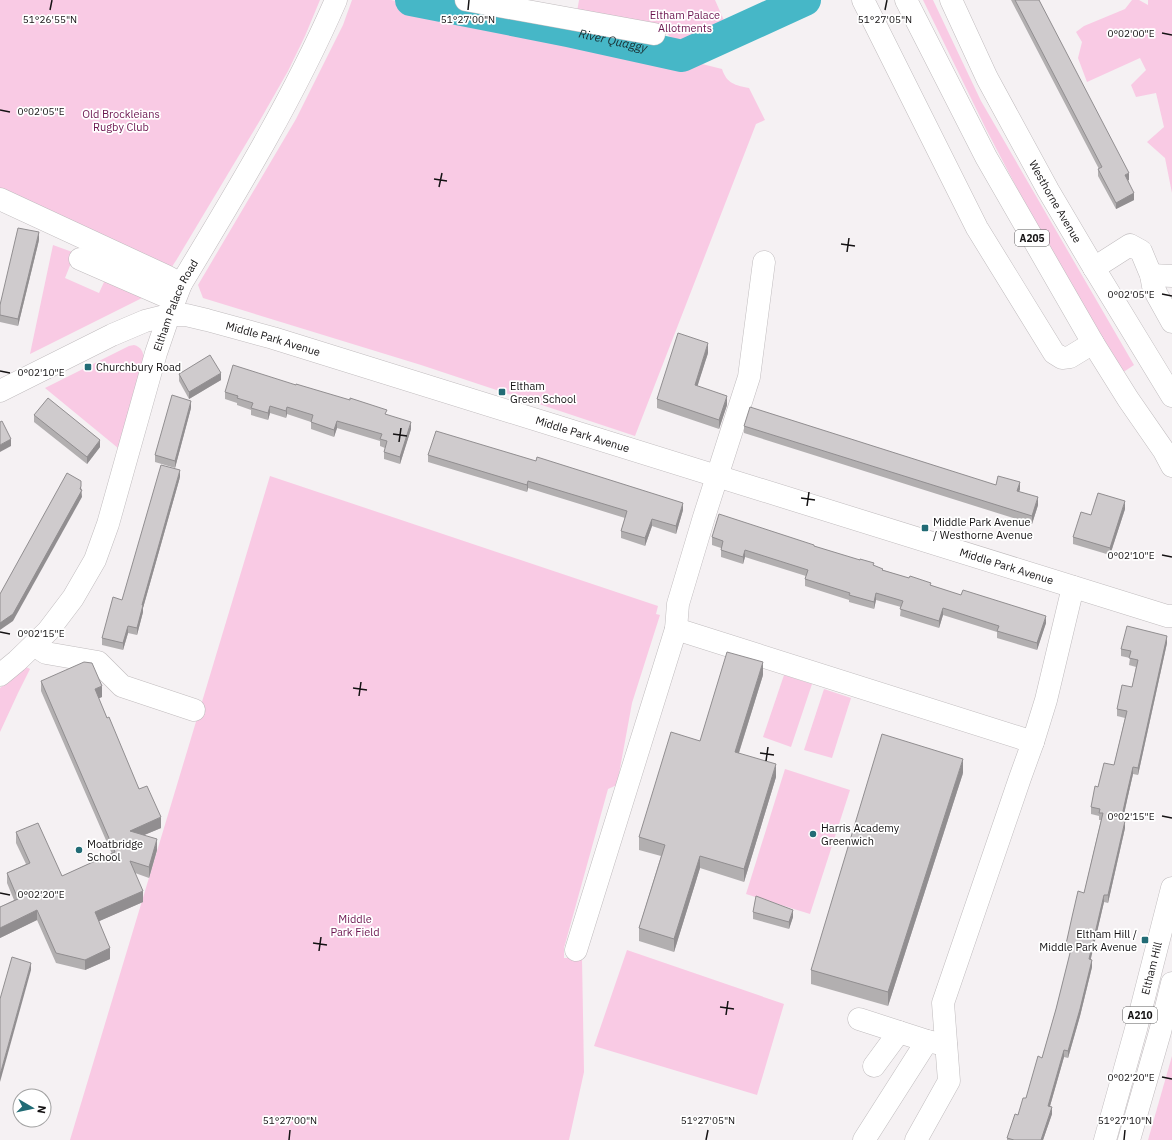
<svg xmlns="http://www.w3.org/2000/svg" width="1172" height="1140" viewBox="0 0 1172 1140" font-family="'IBM Plex Sans',sans-serif">
<style>
.green{fill:#f9cae4}
.lines{fill:none;stroke-linecap:round;stroke-linejoin:round}
.river{stroke:#46b7c7;stroke-width:32}
.minor-casing{stroke:#c0bcbe;stroke-width:23}
.major-casing{stroke:#c0bcbe;stroke-width:23}
.highway-casing{stroke:#c0bcbe;stroke-width:23}
.minor{stroke:#fff;stroke-width:22}
.major{stroke:#fff;stroke-width:22}
.highway{stroke:#fff;stroke-width:22}
.wall{fill:#b2afb0}
.shaded-wall{fill:#918e90}
.building{fill:#cfcbcd;stroke:#918e90}
.ticks{fill:none;stroke:#151314;stroke-width:1.5}
.poi-dot{fill:#216b75;stroke:#fff;stroke-width:1.5}
.labels{text-anchor:middle;stroke-width:3.5;stroke-linejoin:round;paint-order:stroke}
.shield{fill:#fff;stroke:#5b5a5a;stroke-width:1}
.shield-label{font-size:10px;font-weight:bold;fill:#151314}
.park-label{font-size:11px;fill:#6c1650;stroke:#fff}
.street-label{font-size:11px;fill:#151314;stroke:#fff}
.poi-label{font-size:11px;fill:#151314;stroke:#fff;text-anchor:start}
.water-label{font-size:12px;font-style:italic;fill:#1a2e31;stroke:#fff}
.ticks-label{font-size:10px;text-anchor:middle;fill:#151314;stroke:#fff;stroke-width:3.5;stroke-linejoin:round;paint-order:stroke}
</style>
<rect width="100%" height="100%" fill="#f5f1f3"/>
<g class="green">
<polygon points="0,0 320,0 305,36 288,71 259,122 177,259 162,282 0,211"/>
<path d="M352 0H391L483 20 682 59 722 69C727 84 735 85 749 88L765 120 756 124 635 436 421 365 203 298 198 285 296 119 343 25Z"/>
<polygon points="579,0 715,0 726,25 680,49 661,26 577,12"/>
<polygon points="923,0 933,0 981,101 1134,365 1122,373 1044,240 986,129"/>
<polygon points="1132,0 1139,0 1148,5 1148,0 1172,0 1172,193 1165,158 1147,142 1164,127 1156,93 1136,97 1131,85 1146,70 1140,58 1087,82 1078,58 1082,42 1076,32 1084,26 1125,9"/>
<polygon points="53,245 75,253 65,278 99,293 105,280 142,298 30,354"/>
<path d="M134 345C141 347 143 351 144 359L118 448 45 388 129 346Z"/>
<polygon points="270,476 658,606 656,614 660,615 632,703 617,785 608,789 564,948 564,958 582,958 584,1072 569,1140 70,1140"/>
<polygon points="26,667 30,669 18,693 0,732 0,688"/>
<polygon points="784,675 812,684 791,747 763,737"/>
<polygon points="824,689 851,698 832,758 804,750"/>
<polygon points="785,769 850,790 810,914 746,894"/>
<polygon points="627,950 784,1004 757,1095 594,1046"/>
<polygon points="1172,1056 1172,1140 1148,1140"/>
</g>
<g class="lines">
<path class="river" id="s1" d="M411 0 568 31 682 56 805 0"/>
<defs>
<g id="minor">
<polyline points="466,0 654,34"/>
<polyline points="863,0 977,228 1054,353 1062,358 1070,357 1093,343"/>
<polyline points="0,199 166,276 181,284"/>
<polyline points="80,259 174,300"/>
<polyline points="1094,268 1130,245 1141,251 1151,275 1153,286 1157,295 1172,322"/>
<polyline points="1151,275 1172,276"/>
<path id="s2" d="M0 391 112 335 145 321 169 315H186L207 320 273 338 1167 616H1172"/>
<polyline points="676,629 1033,742"/>
<polyline points="34,645 46,653 98,662 122,686 194,710"/>
<path id="s3" d="M0 675 17 661 48 631 73 598 95 560 108 524 156 353 169 315 181 284C237 191 293 99 336 0"/>
<polyline points="576,950 676,629 678,604 704,517 749,377 764,262"/>
<polyline points="859,1019 927,1041"/>
<polyline points="874,1066 899,1032"/>
<polyline points="864,1140 927,1041 946,1045"/>
<polyline points="916,1140 949,1081 943,1003 1020,778 1033,742 1046,700 1073,587"/>
</g>
<g id="major">
<path id="s4" d="M1105 1140 1136 1029 1172 888"/>
<polyline points="1129,1140 1160,1032 1172,983"/>
</g>
<g id="highway">
<polyline points="906,0 986,157 1093,343 1128,399 1164,451 1172,466"/>
<path id="s5" d="M951 0 987 78 1048 190 1094 268 1172 396"/>
</g>
</defs>
<use href="#minor" class="minor-casing"/>
<use href="#major" class="major-casing"/>
<use href="#highway" class="highway-casing"/>
<use href="#minor" class="minor"/>
<use href="#major" class="major"/>
<use href="#highway" class="highway"/>
</g>
<g class="wall">
<polygon points="1011,0 1039,0 1129,180 1128,180 1134,200 1116,209 1098,176 1098,169 1099,169"/>
<polygon points="39,240 18,326 0,322 0,305"/>
<polygon points="708,353 697,386 727,405 719,429 657,408 657,399"/>
<polygon points="179,374 221,380 189,399 179,381"/>
<polygon points="225,392 387,415 411,429 400,464 384,459 384,452 385,448 380,446 380,441 337,428 334,437 311,429 311,422 287,414 286,418 270,413 268,420 251,415 251,410 237,405 237,403 225,399"/>
<polygon points="191,408 175,468 155,462 155,455"/>
<polygon points="34,415 100,447 87,464 34,422"/>
<polygon points="744,426 996,485 1020,489 1019,492 1038,505 1032,524 744,433"/>
<polygon points="428,455 683,510 676,534 652,526 645,546 621,538 621,531 625,518 528,488 527,492 428,462"/>
<polygon points="180,477 143,608 143,612 137,635 128,633 123,650 102,645 102,638 122,600"/>
<polygon points="1125,509 1110,555 1073,544 1073,537 1091,515"/>
<polygon points="712,537 814,546 874,566 883,570 1046,623 1037,650 997,638 997,632 943,615 939,628 900,616 901,607 876,600 874,609 849,602 849,600 805,586 805,579 806,576 745,557 743,564 721,557 721,548 712,545"/>
<polygon points="1167,643 1138,775 1133,774 1127,800 1123,820 1125,828 1108,903 1104,902 1090,960 1092,967 1080,1016 1068,1058 1064,1057 1050,1106 1052,1114 1043,1140 1007,1140 1007,1138 1026,1098 1042,1058 1056,1009 1071,952 1066,951 1066,944 1084,893 1101,820 1099,820 1099,816 1091,814 1091,807 1098,787 1114,765 1125,718 1117,716 1117,709 1132,687 1136,667 1129,665 1130,658 1121,656 1121,649"/>
<polygon points="763,675 739,753 776,777 744,882 700,868 674,952 639,941 639,928 661,856 639,850 639,837 700,741"/>
<polygon points="41,681 102,697 98,698 139,789 161,828 144,835 157,850 149,878 135,873 143,902 99,921 110,959 85,970 56,963 37,920 0,938 0,907 14,900 7,883 7,873 26,864 16,843 16,832 62,876 112,854 41,691"/>
<polygon points="963,773 888,1006 811,984 811,970"/>
<polygon points="753,912 793,917 789,929 753,919"/>
</g>
<g class="shaded-wall">
<polygon points="1129,173 1129,180 1125,182 1125,175"/>
<polygon points="1134,193 1134,200 1116,209 1116,203"/>
<polygon points="39,232 39,240 18,326 18,319"/>
<polygon points="708,343 708,353 695,394 695,385"/>
<polygon points="221,373 221,380 189,399 189,392"/>
<polygon points="727,396 727,405 719,429 719,420"/>
<polygon points="191,401 191,408 175,468 175,461"/>
<polygon points="270,406 270,413 268,420 268,413"/>
<polygon points="287,407 287,414 286,418 286,411"/>
<polygon points="337,421 337,428 334,437 334,430"/>
<polygon points="411,422 411,429 400,464 400,457"/>
<polygon points="11,439 11,446 0,452 0,445"/>
<polygon points="100,440 100,447 87,464 87,457"/>
<polygon points="180,470 180,477 143,608 143,612 137,635 137,628 142,605"/>
<polygon points="528,481 528,488 527,492 527,485"/>
<polygon points="1020,482 1020,489 1017,498 1017,491"/>
<polygon points="81,486 82,497 13,621 0,630 0,623"/>
<polygon points="1038,497 1038,505 1032,524 1032,516"/>
<polygon points="1125,501 1125,509 1110,555 1110,548"/>
<polygon points="683,503 683,510 676,534 676,526"/>
<polygon points="652,519 652,526 645,546 645,538"/>
<polygon points="745,550 745,557 743,564 743,557"/>
<polygon points="876,593 876,600 874,609 874,602"/>
<polygon points="943,608 943,615 939,628 939,621"/>
<polygon points="1046,616 1046,623 1037,650 1037,643"/>
<polygon points="128,626 128,633 123,650 123,643"/>
<polygon points="1167,636 1167,643 1138,775 1138,768"/>
<polygon points="763,662 763,675 735,765 735,752"/>
<polygon points="102,686 102,697 95,700 95,689"/>
<polygon points="963,759 963,773 888,1006 888,992"/>
<polygon points="776,764 776,777 744,882 744,869"/>
<polygon points="1133,767 1133,774 1121,827 1121,820"/>
<polygon points="161,817 161,828 130,841 130,831"/>
<polygon points="1125,821 1125,828 1108,903 1108,895"/>
<polygon points="157,839 157,850 149,878 149,867"/>
<polygon points="700,856 700,868 674,952 674,939"/>
<polygon points="143,891 143,902 95,923 95,912"/>
<polygon points="1104,895 1104,902 1089,967 1089,959"/>
<polygon points="37,910 37,920 0,938 0,928"/>
<polygon points="793,910 793,917 789,929 789,922"/>
<polygon points="110,948 110,959 85,970 85,960"/>
<polygon points="1092,960 1092,967 1080,1016 1068,1058 1068,1051"/>
<polygon points="31,963 31,970 0,1082 0,1075"/>
<polygon points="1064,1050 1064,1057 1048,1113 1048,1106"/>
<polygon points="1052,1107 1052,1114 1043,1140 1041,1140"/>
</g>
<g class="building">
<polygon points="1015,0 1039,0 1129,173 1125,175 1134,193 1116,203 1098,169 1102,167"/>
<polygon points="18,228 39,232 18,319 0,315 0,305"/>
<polygon points="678,333 708,343 695,385 727,396 719,420 657,399"/>
<polygon points="210,355 221,373 189,392 179,374"/>
<polygon points="233,365 296,385 296,384 350,400 350,398 387,410 385,414 411,422 400,457 384,452 387,441 380,439 382,434 337,421 334,430 311,422 313,415 287,407 286,411 270,406 268,413 251,408 253,403 237,398 238,396 225,392"/>
<polygon points="172,395 191,401 175,461 155,455"/>
<polygon points="48,398 100,440 87,457 34,415"/>
<polygon points="750,407 996,485 998,476 1020,482 1017,491 1038,497 1032,516 744,426"/>
<polygon points="2,421 11,439 0,445 0,422"/>
<polygon points="436,431 536,461 537,457 683,503 676,526 652,519 645,538 621,531 627,511 528,481 527,485 428,455"/>
<polygon points="161,465 180,470 142,605 143,605 137,628 128,626 123,643 102,638 113,597 122,600"/>
<polygon points="67,473 81,481 81,486 80,489 82,490 13,614 0,623 0,594"/>
<polygon points="1098,493 1125,501 1110,548 1073,537 1081,512 1091,515"/>
<polygon points="719,514 814,545 814,546 860,560 860,559 874,563 873,565 883,569 882,570 909,578 910,576 931,583 930,585 961,595 963,590 1046,616 1037,643 997,631 999,626 943,608 939,621 900,609 903,601 876,593 874,602 849,595 850,593 805,579 808,570 745,550 743,557 721,550 723,541 712,537"/>
<polygon points="1127,626 1167,636 1138,768 1133,767 1127,793 1121,820 1125,821 1108,895 1104,895 1089,959 1092,960 1080,1009 1068,1051 1064,1050 1048,1106 1052,1107 1041,1140 1014,1140 1007,1138 1015,1114 1018,1115 1023,1098 1026,1098 1038,1056 1042,1058 1056,1009 1072,945 1066,944 1072,917 1078,891 1084,893 1103,813 1099,813 1100,809 1091,807 1095,786 1098,787 1104,763 1114,765 1127,711 1117,709 1122,685 1132,687 1138,660 1129,658 1131,651 1121,649"/>
<polygon points="727,652 763,662 735,752 776,764 744,869 700,856 674,939 639,928 665,845 639,837 671,732 700,741"/>
<polygon points="84,662 92,663 102,686 95,689 107,718 109,717 139,789 147,786 161,817 130,831 157,839 149,867 130,861 143,891 95,912 110,948 85,960 56,953 37,910 0,928 0,907 18,899 7,873 30,863 16,832 38,823 62,876 115,852 41,681"/>
<polygon points="882,734 963,759 888,992 811,970"/>
<polygon points="756,896 793,910 789,922 753,912"/>
<polygon points="12,957 31,963 0,1075 0,999"/>
</g>
<path class="ticks" d="M50 10 52 0M468 10 469 0M885 10 887 0M1162 33 1172 35M0 110 10 112M434 179 447 181M439 187 442 173M841 244 855 246M847 252 849 238M1162 294 1172 296M0 371 10 373M393 434 407 436M399 442 401 428M801 498 815 500M807 506 809 492M1162 555 1172 557M0 632 10 634M353 688 367 690M359 696 361 682M760 753 774 755M766 761 768 747M1162 816 1172 818M0 893 10 895M313 943 327 945M319 951 321 937M720 1007 734 1009M726 1015 728 1001M1162 1077 1172 1079M289 1140 290 1130M706 1140 708 1130M1124 1140 1125 1130"/>
<g class="poi-dot">
<rect x="84" y="363" width="8" height="8" rx="2"/>
<rect x="498" y="388" width="8" height="8" rx="2"/>
<rect x="921" y="524" width="8" height="8" rx="2"/>
<circle cx="813" cy="834" r="4"/>
<circle cx="79" cy="850" r="4"/>
<rect x="1141" y="936" width="8" height="8" rx="2"/>
</g>
<g class="labels">
<g class="shield">
<rect x="1015" y="230" width="34" height="16" rx="3"/>
<rect x="1123" y="1007" width="34" height="16" rx="3"/>
</g>
<g class="shield-label">
<text x="1032" y="242">A205</text>
<text x="1140" y="1019">A210</text>
</g>
<g class="park-label">
<text x="685" y="19">Eltham Palace<tspan x="685" dy="13">Allotments</tspan></text>
<text x="121" y="118">Old Brockleians<tspan x="121" dy="13">Rugby Club</tspan></text>
<text x="355" y="923">Middle<tspan x="355" dy="13">Park Field</tspan></text>
</g>
<g class="street-label">
<text dy="4" stroke="none"><textPath href="#s5" startOffset="227">Westhorne Avenue</textPath></text>
<text dy="4" stroke="none"><textPath href="#s3" startOffset="418">Eltham Palace Road</textPath></text>
<text dy="4" stroke="none"><textPath href="#s2" startOffset="293">Middle Park Avenue</textPath></text>
<text dy="4" stroke="none"><textPath href="#s2" startOffset="617">Middle Park Avenue</textPath></text>
<text dy="4" stroke="none"><textPath href="#s2" startOffset="1061">Middle Park Avenue</textPath></text>
<text dy="4" stroke="none"><textPath href="#s4" startOffset="178">Eltham Hill</textPath></text>
</g>
<g class="poi-label">
<text x="96" y="371">Churchbury Road</text>
<text x="510" y="390">Eltham<tspan x="510" dy="13">Green School</tspan></text>
<text x="933" y="526">Middle Park Avenue<tspan x="933" dy="13">/ Westhorne Avenue</tspan></text>
<text x="821" y="832">Harris Academy<tspan x="821" dy="13">Greenwich</tspan></text>
<text x="87" y="848">Moatbridge<tspan x="87" dy="13">School</tspan></text>
<text x="1137" y="938" text-anchor="end">Eltham Hill /<tspan x="1137" dy="13">Middle Park Avenue</tspan></text>
</g>
<g class="water-label">
<text dy="4" stroke="none"><textPath href="#s1" startOffset="206">River Quaggy</textPath></text>
</g>
</g>
<g class="ticks-label">
<text x="468" y="23">51°27'00"N</text>
<text x="885" y="23">51°27'05"N</text>
<text x="50" y="23">51°26'55"N</text>
<text x="1131" y="37">0°02'00"E</text>
<text x="41" y="115">0°02'05"E</text>
<text x="1131" y="298">0°02'05"E</text>
<text x="41" y="376">0°02'10"E</text>
<text x="1131" y="559">0°02'10"E</text>
<text x="41" y="637">0°02'15"E</text>
<text x="1131" y="820">0°02'15"E</text>
<text x="41" y="898">0°02'20"E</text>
<text x="1131" y="1081">0°02'20"E</text>
<text x="290" y="1124">51°27'00"N</text>
<text x="708" y="1124">51°27'05"N</text>
<text x="1125" y="1124">51°27'10"N</text>
</g>
<g transform="translate(32 1108) rotate(99)"><circle r="19" fill="#ffffff" stroke="#a1a1a1"/>
<path d="M0-3L7 15L0 10L-7 15Z" fill="#216b75"/>
<text y="-6" font-size="11" font-weight="bold" text-anchor="middle" fill="#151314">N</text>
</g>
</svg>
